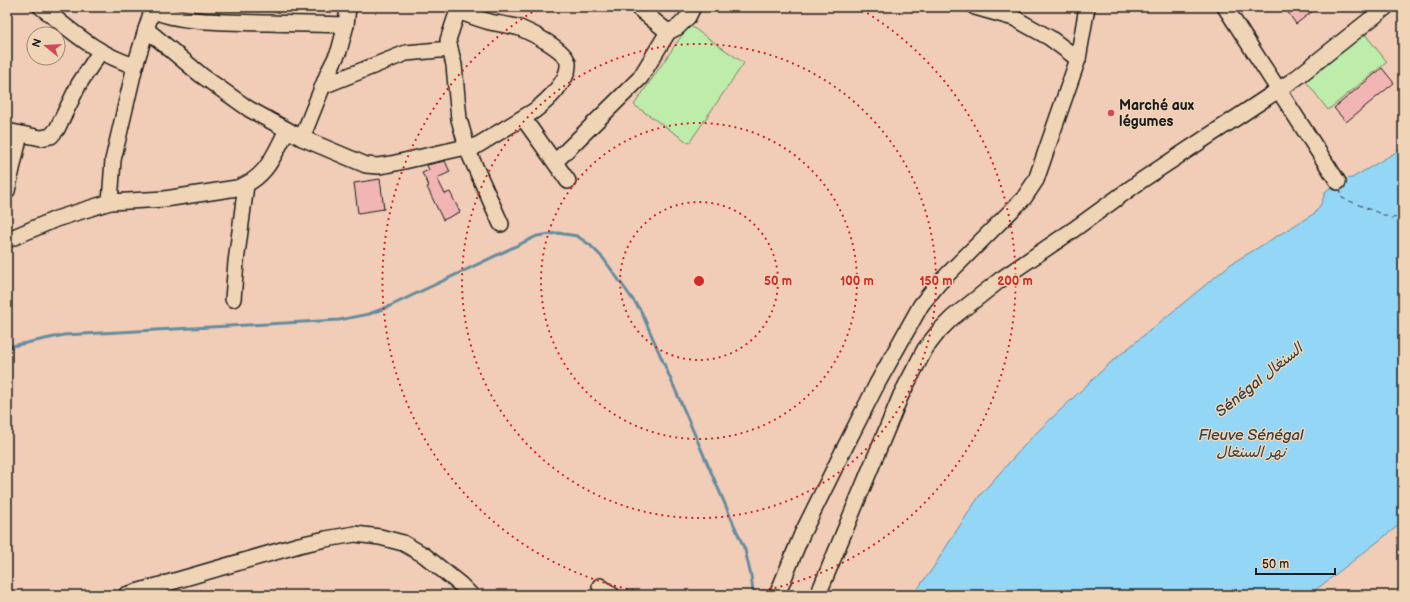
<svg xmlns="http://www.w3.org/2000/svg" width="1410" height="602" viewBox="0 0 1410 602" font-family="'Balsamiq Sans','Playpen Sans Arabic',sans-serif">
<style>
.green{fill:#beecaa;stroke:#6d8463}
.water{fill:#94d6f6;stroke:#648c9f}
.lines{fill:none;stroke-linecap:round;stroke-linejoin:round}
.stream{stroke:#648c9f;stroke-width:3}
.ferry{stroke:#344148;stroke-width:1;stroke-dasharray:5 4;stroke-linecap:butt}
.building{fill:#f1b6b4;stroke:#1c1c1c}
.minor-casing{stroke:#1c1c1c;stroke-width:18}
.minor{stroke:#efd4b6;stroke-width:15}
.ring{fill:none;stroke:#d62828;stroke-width:2;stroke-dasharray:2 4}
.poi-dot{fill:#d1495b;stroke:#efd4b6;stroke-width:1.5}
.labels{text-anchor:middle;stroke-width:3;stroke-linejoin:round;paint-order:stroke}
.poi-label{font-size:14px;font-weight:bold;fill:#1c1c1c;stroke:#efd4b6;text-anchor:start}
.water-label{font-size:15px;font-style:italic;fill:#344148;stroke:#efd4b6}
.centre{fill:#d62828;stroke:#efd4b6;stroke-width:2}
.ring-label{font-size:12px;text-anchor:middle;font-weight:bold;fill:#d62828;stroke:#efd4b6;stroke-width:3;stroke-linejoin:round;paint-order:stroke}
</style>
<rect width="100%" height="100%" fill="#f1ccb6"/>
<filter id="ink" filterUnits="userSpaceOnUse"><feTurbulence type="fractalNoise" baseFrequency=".025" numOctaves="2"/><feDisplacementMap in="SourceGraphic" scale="8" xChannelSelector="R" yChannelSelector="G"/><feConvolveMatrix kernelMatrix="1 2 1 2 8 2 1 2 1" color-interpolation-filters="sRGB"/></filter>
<g filter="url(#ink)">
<g class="green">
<polygon points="689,25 744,63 689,143 634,105"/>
<polygon points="1364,33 1387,62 1328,110 1305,80"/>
</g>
<polygon class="water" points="1403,148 1403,522 1309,595 913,595 933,568 953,536 980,495 1033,436 1110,363 1231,264 1315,213 1321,204 1326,191 1342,179 1352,178"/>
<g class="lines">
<polyline class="stream" points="7,347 64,335 339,320 369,314 390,306 537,236 558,233 577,236 590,245 603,258 641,311 745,550 751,576 753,591 760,595"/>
<polyline class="ferry" points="1340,188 1342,198 1391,218 1403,217"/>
</g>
<g class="building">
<polygon points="1292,7 1318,7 1296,24 1287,11"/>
<polygon points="1382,68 1394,83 1346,122 1334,108"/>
<polygon points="445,161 450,172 437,178 445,194 450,192 460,212 443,220 427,187 429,186 422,173 429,170 427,165"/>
<polygon points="380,179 384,209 358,213 354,183"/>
</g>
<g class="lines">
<defs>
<g id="minor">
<path d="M41 7C72 31 96 54 135 66"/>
<path d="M149 7C167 24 243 22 269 23 295 24 320 24 346 25"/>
<polyline points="459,7 448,40 454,65 459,119 468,151 501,224"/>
<polyline points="637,7 668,32"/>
<polyline points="975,7 1014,18 1050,38 1078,59"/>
<polyline points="1225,7 1338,182"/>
<path d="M458 11C468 15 479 19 490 22 499 24 510 25 520 28 532 33 566 50 568 63 570 80 546 102 534 111L468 151"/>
<polyline points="146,29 201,75 249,109 302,138 366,165 378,166 391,164 466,147"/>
<polyline points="323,86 406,53 450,49"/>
<polyline points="523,118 568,181"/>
<polyline points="7,131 41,138 51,136 57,129 79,84 100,52"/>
<polyline points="302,138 328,73 339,51 346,25 348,7"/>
<polyline points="555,162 640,78 668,32 678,27 688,17 693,7"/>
<polyline points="7,191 20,134"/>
<polyline points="110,202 113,160 135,66 153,7"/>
<path d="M7 240 56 219 110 202 165 199 237 188C266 179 274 155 287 130"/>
<polyline points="233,299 236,262 246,185"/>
<polyline points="600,586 612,595"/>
<polyline points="126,595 299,545 326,539 355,534 380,537 403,543 424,555 461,585 471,595"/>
<polyline points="777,595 802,534 844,449 877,384 921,305 938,284 1024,198 1036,180 1078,59 1087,7"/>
<polyline points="818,595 901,395 925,349 939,331 952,318 1000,280 1073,230 1142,180 1295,79 1386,7"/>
</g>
</defs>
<use href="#minor" class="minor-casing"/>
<use href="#minor" class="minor"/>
</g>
</g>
<g class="ring">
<circle cx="699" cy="281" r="79"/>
<circle cx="699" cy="281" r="158"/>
<circle cx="699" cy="281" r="237"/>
<path d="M663 595A316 316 0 0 1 541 7M857 7A316 316 0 0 1 735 595"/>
</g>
<circle class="poi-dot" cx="1111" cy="113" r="4"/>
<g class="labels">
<g class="poi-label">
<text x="1119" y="110">Marché aux<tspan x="1119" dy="16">légumes</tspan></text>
</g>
<g class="water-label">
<text transform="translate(1259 380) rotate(-39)" y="5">Sénégal السنغال</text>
<text x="1251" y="440">Fleuve Sénégal<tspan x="1251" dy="17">نهر السنغال</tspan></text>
</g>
</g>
<circle cx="699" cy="281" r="6" class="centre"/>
<g class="ring-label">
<text x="778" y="285">50 m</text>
<text x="857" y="285">100 m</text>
<text x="936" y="285">150 m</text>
<text x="1015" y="285">200 m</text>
</g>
<rect width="1410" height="602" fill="none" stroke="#efd4b6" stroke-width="24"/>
<rect x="12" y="12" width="1386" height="578" fill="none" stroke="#1c1c1c" stroke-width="1.5" filter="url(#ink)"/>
<g transform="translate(46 46) rotate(288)"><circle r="19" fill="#efd4b6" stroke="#9b8a78"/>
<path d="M0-3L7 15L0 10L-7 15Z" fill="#d1495b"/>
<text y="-6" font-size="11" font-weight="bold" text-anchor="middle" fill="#1c1c1c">N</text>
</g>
<path d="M1256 568v6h79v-6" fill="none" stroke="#1c1c1c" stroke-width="2"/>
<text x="1262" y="568" font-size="12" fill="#1c1c1c" stroke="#efd4b6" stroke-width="3" paint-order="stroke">50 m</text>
</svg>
